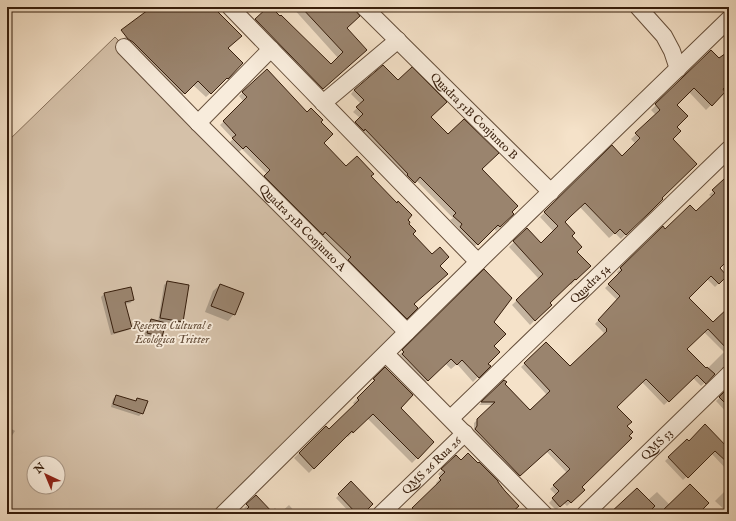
<svg xmlns="http://www.w3.org/2000/svg" width="736" height="521" viewBox="0 0 736 521" font-family="'IM FELL English',serif">
<style>
.green{fill:#d5c1a9;stroke:#86705a;fill-rule:evenodd}
.shadow{fill:#0003;fill-rule:evenodd}
.building{fill:#9a846e;stroke:#371e0c}
.lines{fill:none;stroke-linecap:round;stroke-linejoin:round}
.minor-casing{stroke:#664f3b;stroke-width:18}
.minor{stroke:#f8ecdc;stroke-width:16}
.labels{text-anchor:middle;stroke-width:3.5;stroke-linejoin:round;paint-order:stroke}
.street-label{font-size:12px;fill:#371e0c;stroke:#f8ecdc}
.park-label{font-size:12px;font-style:italic;fill:#664f3b;stroke:#f8ecdc}
</style>
<rect width="100%" height="100%" fill="#f5e2c9"/>
<filter id="stains"><feTurbulence type="fractalNoise" baseFrequency=".005" numOctaves="4"/><feColorMatrix values="0 0 0 0 .2 0 0 0 0 .09 0 0 0 0 .02 0 0 0 .5 -.17"/></filter>
<radialGradient id="worn" r=".72"><stop offset=".6" stop-color="#630" stop-opacity="0"/><stop offset="1" stop-color="#630" stop-opacity=".3"/></radialGradient>
<path class="green" d="M115 37 404 332 222 514H7V142ZM34 463H58V487H34Z"/>
<g class="shadow">
<polygon points="158,7 212,7 227,48 242,63 223,82 222,82 206,97 193,85 180,97 122,40"/>
<polygon points="269,7 331,65 338,58 292,7 354,7 346,28 361,54 318,94 251,25"/>
<polygon points="711,51 719,60 729,52 729,83 722,89 724,92 706,110 689,92 676,105 675,127 672,139 696,164 621,239 615,233 609,238 580,207 564,222 576,252 589,266 571,285 569,283 549,303 550,305 530,325 512,305 539,279 509,247 527,229 541,244 554,232 540,217 612,147 622,158 636,144 631,139 656,115 651,110"/>
<polygon points="267,70 307,113 320,122 322,143 346,168 370,176 406,220 412,234 439,266 413,304 416,308 403,322 345,264 348,261 322,235 319,237 261,180 267,174 242,149 239,152 230,142 233,139 220,125 244,102 239,96"/>
<polygon points="354,90 430,117 481,170 513,214 496,231 494,228 473,248 457,231 459,229 450,220 453,218 416,180 410,186 352,126 360,118 353,112 361,104 351,94"/>
<path d="M724 180 725 182 727 180 729 182V258L718 268 726 276 715 287 707 279 688 298 713 324 729 309V369L722 368 701 386 693 378 664 405 642 382 616 407 626 427 581 487 584 490 567 506 564 503 556 510 549 503 556 495 550 489 567 473 546 451 516 479 472 433 474 431V423L493 405H479L504 381V384L530 412 547 395 521 367 546 343 570 368 604 335 603 334 604 333 595 324 617 300 605 288 619 275 617 272 663 228 665 231 696 212 712 197 709 195ZM704 332 724 352 706 370 686 349Z"/>
<polygon points="484,271 492,322 493,346 487,364 489,366 473,382 457,364 451,369 445,363 423,385 398,356"/>
<polygon points="167,282 182,322 179,325 165,322 161,336 158,339 144,336 148,323 152,320 158,322 164,285"/>
<polygon points="220,285 234,314 228,321 205,312 213,291"/>
<polygon points="130,289 133,300 130,303 124,304 131,327 128,330 111,335 101,297 104,294"/>
<polygon points="385,369 399,408 433,442 412,463 367,418 348,437 346,435 309,473 294,458 326,427 329,430 355,405 353,403"/>
<polygon points="729,388 729,415 716,401"/>
<polygon points="116,396 135,402 138,399 142,413 139,416 111,407 113,399"/>
<polygon points="7,426 15,431 7,443"/>
<polygon points="687,440 689,442 728,449 729,448 729,472 711,453 683,480 665,461"/>
<polygon points="456,457 515,511 512,514 408,514 437,485 436,483 441,477 438,474"/>
<polygon points="351,483 361,514 351,514 336,498"/>
<polygon points="728,488 729,489 729,514 715,501"/>
<polygon points="637,490 648,500 657,492 670,505 696,514 609,514"/>
<polygon points="256,496 271,512 275,508 280,513 289,505 297,514 243,514 247,511 244,508"/>
</g>
<g class="building">
<polygon points="152,7 213,7 242,36 228,48 243,63 228,79 227,78 211,94 198,81 185,94 133,42 128,39 121,30"/>
<polygon points="268,7 271,7 280,16 281,15 331,64 343,52 301,7 355,7 355,10 360,16 347,28 367,50 323,89 255,19"/>
<polygon points="711,50 719,58 729,51 729,83 723,89 725,92 712,106 694,88 677,105 688,116 677,127 681,131 673,139 697,164 662,198 663,199 649,213 626,235 620,229 615,234 585,203 572,215 565,222 575,233 572,236 582,247 577,252 591,266 576,280 575,279 550,303 552,305 535,321 516,300 543,274 513,241 527,228 541,243 558,226 544,212 612,145 622,156 640,138 635,133 660,110 655,104"/>
<polygon points="383,65 398,80 412,67 447,102 431,117 448,134 464,119 499,153 482,169 518,206 512,212 514,214 500,227 498,225 478,245 460,227 462,224 453,216 456,213 420,177 415,183 407,175 408,174 365,129 364,131 355,122 363,114 356,107 364,100 354,90"/>
<polygon points="267,69 307,112 311,108 323,120 321,122 333,134 324,143 346,166 357,156 374,174 371,176 397,203 398,201 412,215 408,220 410,222 409,224 416,231 413,234 432,254 440,247 449,257 440,266 448,274 414,304 418,308 407,319 348,260 351,257 325,232 323,235 264,176 270,170 246,146 243,149 232,138 236,135 223,121 247,97 242,92"/>
<polygon points="724,179 729,184 729,259 720,268 727,276 719,284 711,276 689,298 713,322 729,307 729,351 708,329 687,349 706,368 707,367 715,374 706,384 697,375 669,402 646,379 617,407 632,422 627,426 633,432 629,436 632,438 582,487 585,490 571,503 568,500 560,507 552,498 559,491 553,485 570,469 550,449 520,476 475,429 477,426 477,419 495,402 481,402 504,380 507,382 505,384 530,410 550,391 524,363 546,342 570,366 607,331 606,330 607,329 598,320 620,296 608,284 622,270 620,268 663,226 665,229 690,205 696,211 715,193 712,190"/>
<polygon points="484,269 512,298 494,322 506,334 494,346 500,352 488,364 491,366 479,378 462,360 457,365 451,359 428,381 402,354 404,352 402,350"/>
<polygon points="167,281 189,285 183,322 160,318"/>
<polygon points="220,284 244,293 235,315 211,306"/>
<polygon points="131,287 134,300 125,302 132,328 114,333 104,293"/>
<polygon points="151,319 166,323 162,337 147,333"/>
<polygon points="385,367 413,395 401,408 434,442 418,459 373,414 353,433 352,431 314,469 299,453 326,426 329,429 359,400 357,398 375,380 373,379"/>
<polygon points="728,388 729,389 729,407 719,397"/>
<polygon points="116,395 136,401 137,398 148,401 143,414 113,404"/>
<polygon points="705,424 729,449 729,464 715,451 688,478 668,457 687,439 689,441"/>
<polygon points="468,453 478,463 479,462 498,481 498,482 505,491 519,506 510,514 417,514 412,508 441,480 439,478 445,472 441,469 456,455 461,460"/>
<polygon points="351,481 373,504 363,514 357,514 338,494"/>
<polygon points="690,484 709,503 698,514 659,514"/>
<polygon points="637,488 655,506 647,514 609,514"/>
<polygon points="256,495 274,514 242,514 249,507 246,504"/>
</g>
<g class="lines">
<defs>
<g id="minor">
<polyline points="230,7 478,262"/>
<path id="s1" d="M364 7 551 192"/>
<polyline points="638,7 664,36 672,51 678,69"/>
<path id="s2" d="M124 47 198 123 407 332"/>
<polyline points="323,103 398,40"/>
<polyline points="198,123 271,49"/>
<polyline points="386,354 544,514"/>
<path id="s3" d="M451 418 729 149"/>
<polyline points="223,514 478,262 729,19"/>
<path id="s4" d="M381 514 465 433"/>
<path id="s5" d="M585 514 729 374"/>
</g>
</defs>
<use href="#minor" class="minor-casing"/>
<use href="#minor" class="minor"/>
</g>
<g class="labels">
<g class="street-label">
<text dy="4" stroke="none"><textPath href="#s1" startOffset="155">Quadra 51B Conjunto B</textPath></text>
<text dy="4" stroke="none"><textPath href="#s2" startOffset="254">Quadra 51B Conjunto A</textPath></text>
<text dy="4" stroke="none"><textPath href="#s3" startOffset="193">Quadra 54</textPath></text>
<text dy="4" stroke="none"><textPath href="#s5" startOffset="100">QMS 53</textPath></text>
<text dy="4" stroke="none"><textPath href="#s4" startOffset="70">QMS 26 Rua 26</textPath></text>
</g>
<g class="park-label">
<text x="172" y="329">Reserva Cultural e<tspan x="172" dy="14">Ecológica Tritter</tspan></text>
</g>
</g>
<rect width="736" height="521" fill="none" stroke="#f5e2c9" stroke-width="24"/>
<rect x="8" y="8" width="720" height="505" fill="none" stroke="#371e0c" stroke-width="2"/>
<rect x="12" y="12" width="712" height="497" fill="none" stroke="#371e0c"/>
<g transform="translate(46 475) rotate(316)"><circle r="19" fill="#f8ecdc" stroke="#ab9a89"/>
<path d="M0-3L7 15L0 10L-7 15Z" fill="#8f2418"/>
<text y="-6" font-size="11" font-weight="bold" text-anchor="middle" fill="#371e0c">N</text>
</g>
<rect width="100%" height="100%" filter="url(#stains)"/>
<rect width="100%" height="100%" fill="url(#worn)"/>
</svg>
